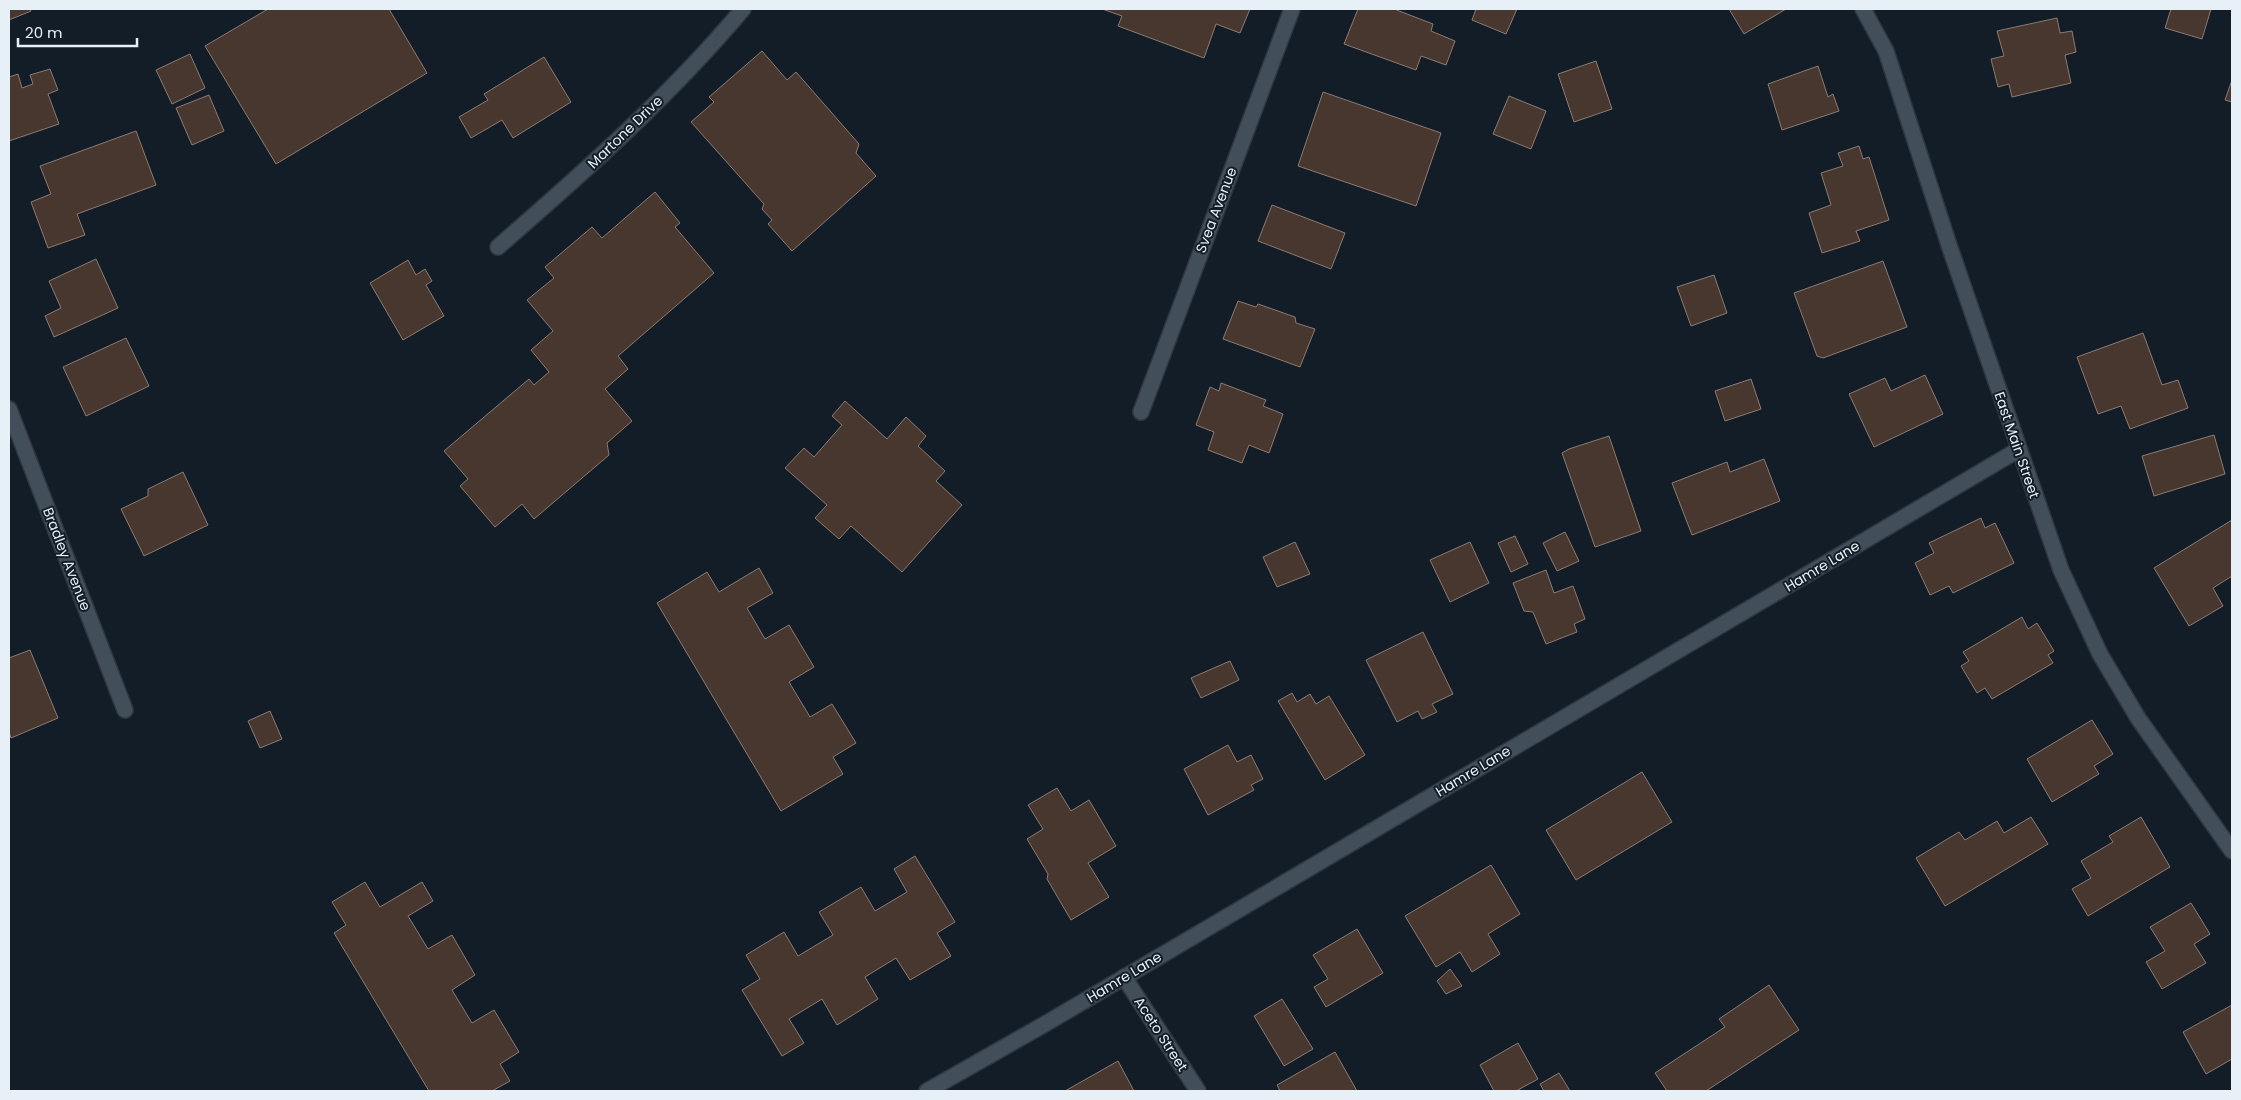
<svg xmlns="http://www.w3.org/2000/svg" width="2241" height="1100" viewBox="0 0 2241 1100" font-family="Poppins,sans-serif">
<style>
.building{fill:#47372f;stroke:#8d7b72}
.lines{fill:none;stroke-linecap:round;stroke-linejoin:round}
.street-casing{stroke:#2f363e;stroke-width:18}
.secondary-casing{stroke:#2f363e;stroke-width:18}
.street{stroke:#424f5b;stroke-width:15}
.secondary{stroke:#424f5b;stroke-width:15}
.labels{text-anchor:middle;stroke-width:4;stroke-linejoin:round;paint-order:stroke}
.street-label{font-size:14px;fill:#e8f0f7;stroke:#121d28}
</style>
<rect width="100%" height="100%" fill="#121d28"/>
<g class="building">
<polygon points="9,9 30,9 31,11 9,20"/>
<polygon points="268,9 389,9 427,73 276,164 205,46"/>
<polygon points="1102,9 1250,9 1240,33 1216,24 1204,58 1118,26 1122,16"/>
<polygon points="1358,9 1394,9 1433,24 1431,31 1455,41 1446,65 1421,56 1416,70 1344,44"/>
<polygon points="1476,9 1517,9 1506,34 1472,20"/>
<polygon points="1729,9 1786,9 1744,34"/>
<polygon points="2171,9 2211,9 2202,39 2165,28"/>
<polygon points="2057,18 2060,33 2072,31 2076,52 2065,55 2071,83 2012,97 2009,84 1998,87 1991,59 2004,56 1997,31"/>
<polygon points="762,51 787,80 796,72 859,144 856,153 876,176 792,251 768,224 772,220 762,209 764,204 691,122 714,102 709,97"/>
<polygon points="190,54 205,88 172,104 156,70"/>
<polygon points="544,57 571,102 513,138 502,120 471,138 459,117 488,100 484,94"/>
<polygon points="1596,61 1612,109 1574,122 1558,74"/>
<polygon points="1818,66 1828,97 1833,94 1839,111 1782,130 1768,84"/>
<polygon points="50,69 58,90 48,94 59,124 9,141 9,77 18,74 22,88 33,84 30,75"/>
<polygon points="2232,80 2232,102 2225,100"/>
<polygon points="1323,92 1441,133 1416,206 1298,166"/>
<polygon points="209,95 224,131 192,145 176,108"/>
<polygon points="1509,96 1546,111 1531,149 1493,134"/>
<polygon points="136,131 156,185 77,214 85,235 48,248 31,202 51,194 40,166"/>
<polygon points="1859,146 1863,159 1869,157 1889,220 1856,231 1860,241 1822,253 1809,213 1831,205 1821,173 1843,166 1838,153"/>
<polygon points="655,192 680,223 675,227 714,273 618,356 628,369 605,389 632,421 607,443 609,455 534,519 522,504 495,527 460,486 468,479 444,451 529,379 534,385 549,372 531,350 553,331 527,300 554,278 545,267 592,227 602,238"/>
<polygon points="1272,205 1345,233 1331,269 1258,241"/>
<polygon points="96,259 118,308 54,337 45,316 61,308 49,281"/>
<polygon points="408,260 416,275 425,269 432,281 426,285 444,316 403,340 370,283"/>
<polygon points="1883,261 1907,327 1823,358 1817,356 1794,293"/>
<polygon points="1714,275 1727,313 1691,326 1677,287"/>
<polygon points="1238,301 1256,307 1258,304 1295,317 1296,323 1315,329 1300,367 1223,339"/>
<polygon points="2143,333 2162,385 2178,380 2188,408 2130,429 2121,406 2098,414 2077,357"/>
<polygon points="126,338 149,386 86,416 63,367"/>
<polygon points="1925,375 1943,414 1874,447 1849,394 1885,378 1891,391"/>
<polygon points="1751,379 1761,409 1725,421 1715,391"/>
<polygon points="1221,383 1266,400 1263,406 1283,414 1269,453 1249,445 1242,463 1208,450 1214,432 1196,425 1210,387 1219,391"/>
<polygon points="845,401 887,439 906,417 926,436 918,446 945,471 936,481 962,505 902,572 851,526 839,539 815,518 827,505 785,468 804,448 814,457 842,425 832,416"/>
<polygon points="2214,435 2225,474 2154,496 2142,456"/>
<polygon points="1609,436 1641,531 1595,547 1562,453 1569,449"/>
<polygon points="1764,459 1780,501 1692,535 1672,483 1727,462 1730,472"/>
<polygon points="183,472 208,525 144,556 121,509 148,496 148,489"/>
<polygon points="1981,518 1985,528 1995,523 2014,563 1953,593 1949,586 1930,595 1915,563 1934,553 1929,543"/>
<polygon points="2232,520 2232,576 2213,588 2223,606 2189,626 2154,568"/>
<polygon points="1565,532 1579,561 1557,571 1543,543"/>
<polygon points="1515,536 1528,564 1511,572 1498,543"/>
<polygon points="1295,542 1310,574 1277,587 1263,557"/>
<polygon points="1470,542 1489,583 1450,602 1430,560"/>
<polygon points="759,568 773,593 747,608 765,639 789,625 814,667 789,682 810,717 832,704 856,743 833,757 843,774 781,811 657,603 707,572 719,592"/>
<polygon points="1546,570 1554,593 1573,586 1585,619 1574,624 1577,632 1546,644 1533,612 1524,611 1513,583"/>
<polygon points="2022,617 2028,629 2037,623 2054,651 2048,655 2053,663 1992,699 1985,688 1977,693 1961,666 1969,661 1963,652"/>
<polygon points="1423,632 1453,694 1432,704 1437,712 1422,719 1418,711 1397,722 1366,660"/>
<polygon points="30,650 58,718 11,738 9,732 9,658"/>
<polygon points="1230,661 1239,680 1201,698 1191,678"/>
<polygon points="1292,693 1297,702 1310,694 1316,704 1329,696 1365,755 1325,780 1278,701"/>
<polygon points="270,711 282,739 260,748 248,721"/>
<polygon points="2092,720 2113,754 2094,766 2099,774 2052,802 2027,759"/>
<polygon points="1228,745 1237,762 1251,755 1263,779 1251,785 1254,790 1208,815 1184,769"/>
<polygon points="1642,772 1672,822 1576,880 1546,830"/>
<polygon points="1057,788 1071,811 1089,800 1116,846 1088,863 1109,897 1071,920 1047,879 1048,874 1027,839 1043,829 1028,805"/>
<polygon points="2031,817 2048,844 1945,906 1916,858 1959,832 1965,840 1997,821 2004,833"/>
<polygon points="2141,817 2170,867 2088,916 2072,889 2091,878 2081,861 2113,842 2109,836"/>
<polygon points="915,856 955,922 937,933 951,956 910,980 896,958 865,977 878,999 837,1025 822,999 789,1019 804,1043 782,1056 742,990 760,979 746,955 784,932 798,956 833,935 819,912 861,887 875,911 907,892 894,869"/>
<polygon points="1491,865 1520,914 1488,934 1500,954 1472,972 1460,952 1436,967 1405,916"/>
<polygon points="365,882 380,907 422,882 433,901 408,916 428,949 452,935 475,975 452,990 472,1023 494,1010 519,1052 500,1064 510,1081 492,1091 429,1091 334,933 346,925 332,902"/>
<polygon points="2191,903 2210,934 2194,944 2206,963 2162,989 2146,962 2165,951 2150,927"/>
<polygon points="1357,929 1383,973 1326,1007 1314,987 1328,979 1313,955"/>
<polygon points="1450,969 1462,986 1446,994 1437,981"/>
<polygon points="1769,985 1799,1030 1706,1091 1667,1091 1655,1073 1725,1027 1719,1019"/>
<polygon points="1282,999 1313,1049 1284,1066 1254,1016"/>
<polygon points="2232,1005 2232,1059 2206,1074 2183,1032"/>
<polygon points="1518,1043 1538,1079 1516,1091 1494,1091 1480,1065"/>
<polygon points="1335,1052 1357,1091 1280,1091 1277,1085"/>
<polygon points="1118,1061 1134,1091 1065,1091"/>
<polygon points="1559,1073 1570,1091 1544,1091 1540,1084"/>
</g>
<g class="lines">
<defs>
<g id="street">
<path d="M498 247C584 172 669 97 743 9"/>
<polyline points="9,409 125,710"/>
<polyline points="1141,412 1292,9"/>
<polyline points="1124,977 1198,1091"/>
<polyline points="927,1091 1045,1024 2018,450"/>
</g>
<polyline id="secondary" points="1863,9 1886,51 1949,245 2061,570 2100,654 2138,718 2232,851"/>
</defs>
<use href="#street" class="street-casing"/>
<use href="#secondary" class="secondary-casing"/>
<use href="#street" class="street"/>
<use href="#secondary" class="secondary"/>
</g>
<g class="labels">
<g class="street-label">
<text transform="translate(625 132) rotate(-44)" y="5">Martone Drive</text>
<text transform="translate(1216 210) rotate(-69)" y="5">Svea Avenue</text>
<text transform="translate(2017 445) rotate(71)" y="5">East Main Street</text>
<text transform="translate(67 559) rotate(69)" y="5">Bradley Avenue</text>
<text transform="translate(1822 566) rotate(-31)" y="5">Hamre Lane</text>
<text transform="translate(1473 771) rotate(-31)" y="5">Hamre Lane</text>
<text transform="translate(1124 977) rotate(-31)" y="5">Hamre Lane</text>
<text transform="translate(1161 1034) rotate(57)" y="5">Aceto Street</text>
</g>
</g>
<rect width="2241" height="1100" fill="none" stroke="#e8f0f7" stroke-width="20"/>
<path d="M18 38v8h119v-8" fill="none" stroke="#e8f0f7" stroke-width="2.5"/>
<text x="25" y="38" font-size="15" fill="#e8f0f7" stroke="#121d28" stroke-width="4" paint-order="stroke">20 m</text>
</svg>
